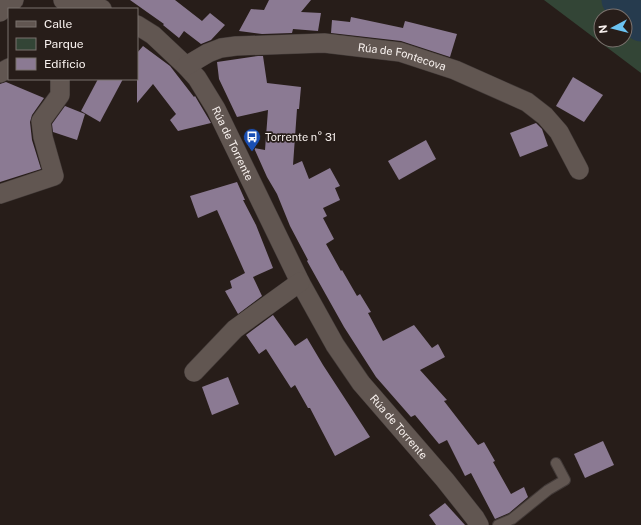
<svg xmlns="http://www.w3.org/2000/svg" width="641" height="525" viewBox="0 0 641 525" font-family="'Public Sans',sans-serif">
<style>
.green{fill:#334536;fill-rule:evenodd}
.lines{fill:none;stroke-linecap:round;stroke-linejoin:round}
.river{stroke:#263b4e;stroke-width:33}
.building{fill:#8b7a93}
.service-casing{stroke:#423a38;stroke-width:12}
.minor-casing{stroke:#423a38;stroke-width:20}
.service{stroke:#615651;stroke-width:10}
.minor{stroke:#615651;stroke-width:19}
.labels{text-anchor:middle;stroke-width:3.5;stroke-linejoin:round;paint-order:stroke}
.street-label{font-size:11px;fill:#f8f1ee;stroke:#271d19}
.poi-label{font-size:11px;fill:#f8f1ee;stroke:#271d19;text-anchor:start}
</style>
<rect width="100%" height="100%" fill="#271d19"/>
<path class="green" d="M544 0H641V73ZM601 16H625V40H601Z"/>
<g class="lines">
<polyline class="river" points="618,0 641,25"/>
</g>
<g class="building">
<polygon points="130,0 175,0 202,21 210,13 225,25 211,40 201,44 184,31 179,38 163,25 164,24"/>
<polygon points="269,0 311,0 301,12 321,13 318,31 293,29 292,33 262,34 239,31 251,9 264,10"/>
<polygon points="351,17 403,28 405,21 457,34 450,57 401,41 331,33 332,20 350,22"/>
<polygon points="143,46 170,66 194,97 195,96 211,123 178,131 170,120 176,114 153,84 137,103 137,53"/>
<polygon points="258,56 263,56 267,83 301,87 299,109 297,109 293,165 302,161 309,179 330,168 340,186 335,188 340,200 323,208 327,216 323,218 334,239 326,244 341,271 342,270 357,296 360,294 371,312 368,313 383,341 414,325 432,348 438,344 445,357 420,370 447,400 444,401 478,445 484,442 495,461 493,462 511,494 524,487 528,497 509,513 495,519 471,473 465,476 447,440 439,444 415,415 411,417 376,377 344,327 307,261 308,260 290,226 277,194 267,177 254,148 265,150 268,110 237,117 219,79 217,62"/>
<polygon points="573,77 603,95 584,122 556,106"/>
<polygon points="98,79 123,79 100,122 81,111"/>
<polygon points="6,82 44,98 32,115 30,122 32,140 41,169 0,182 0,84"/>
<polygon points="65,106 85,114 77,140 53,132 52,124"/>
<polygon points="536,123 542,129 548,146 520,157 510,133"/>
<polygon points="426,140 436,159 399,180 388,161"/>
<polygon points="237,182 245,200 243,200 256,225 273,268 253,277 262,296 238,314 225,291 232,288 230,281 245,273 217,210 198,218 190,196"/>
<polygon points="273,315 295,346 307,338 323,365 370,437 335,456 310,408 308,408 295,385 291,388 266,349 259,354 246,335"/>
<polygon points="228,377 239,404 212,415 202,387"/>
<polygon points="603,441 614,465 585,478 574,454"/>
<polygon points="445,503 465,525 436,525 429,515"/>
</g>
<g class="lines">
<defs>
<polyline id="service" points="498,525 512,519 548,490 565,480 556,463"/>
<g id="minor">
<polyline points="63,0 85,4 102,9"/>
<polyline points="0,12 14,0"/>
<path id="s1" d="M137 25 153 35 186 66 197 78 216 109 300 282 335 345 361 383 445 480 475 518 479 525"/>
<path id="s2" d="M186 66 208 53 221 48 236 46 324 43 400 52 455 70 527 102 545 116 559 132 579 170"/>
<polyline points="0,73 9,68"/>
<polyline points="0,194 54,176 43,137 41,121 60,95 60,79"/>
<polyline points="194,372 235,329 300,282"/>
</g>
</defs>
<use href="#service" class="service-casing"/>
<use href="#minor" class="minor-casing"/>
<use href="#service" class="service"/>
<use href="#minor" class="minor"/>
</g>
<defs>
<symbol id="bus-pin" viewBox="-11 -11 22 30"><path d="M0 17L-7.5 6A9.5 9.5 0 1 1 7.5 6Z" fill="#1a4fb4" stroke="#271d19"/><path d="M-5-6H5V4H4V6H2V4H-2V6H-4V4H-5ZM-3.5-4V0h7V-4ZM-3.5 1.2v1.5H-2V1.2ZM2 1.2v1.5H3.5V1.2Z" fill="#fff"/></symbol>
</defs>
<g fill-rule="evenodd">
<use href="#bus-pin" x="242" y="127" width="20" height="27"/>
</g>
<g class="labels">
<g class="street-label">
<text dy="4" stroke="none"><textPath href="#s2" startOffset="222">Rúa de Fontecova</textPath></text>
<text dy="4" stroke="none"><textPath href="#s1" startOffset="155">Rúa de Torrente</textPath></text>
<text dy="4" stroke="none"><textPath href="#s1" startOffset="485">Rúa de Torrente</textPath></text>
</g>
<g class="poi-label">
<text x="265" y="141">Torrente n° 31</text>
</g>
</g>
<rect x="8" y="8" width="130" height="72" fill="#271d19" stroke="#7b726e"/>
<rect x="16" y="21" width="20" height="6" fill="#615651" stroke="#7b726e"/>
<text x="44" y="28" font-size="12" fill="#f8f1ee">Calle</text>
<rect x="16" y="38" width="20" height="12" fill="#334536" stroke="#7b726e"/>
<text x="44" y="48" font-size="12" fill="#f8f1ee">Parque</text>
<rect x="16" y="58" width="20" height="12" fill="#8b7a93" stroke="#7b726e"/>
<text x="44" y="68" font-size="12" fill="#f8f1ee">Edificio</text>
<g transform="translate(613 28) rotate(263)"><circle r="19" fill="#271d19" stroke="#7b726e"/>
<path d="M0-3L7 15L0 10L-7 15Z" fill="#6bc3f2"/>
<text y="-6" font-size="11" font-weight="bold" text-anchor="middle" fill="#f8f1ee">N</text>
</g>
</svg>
